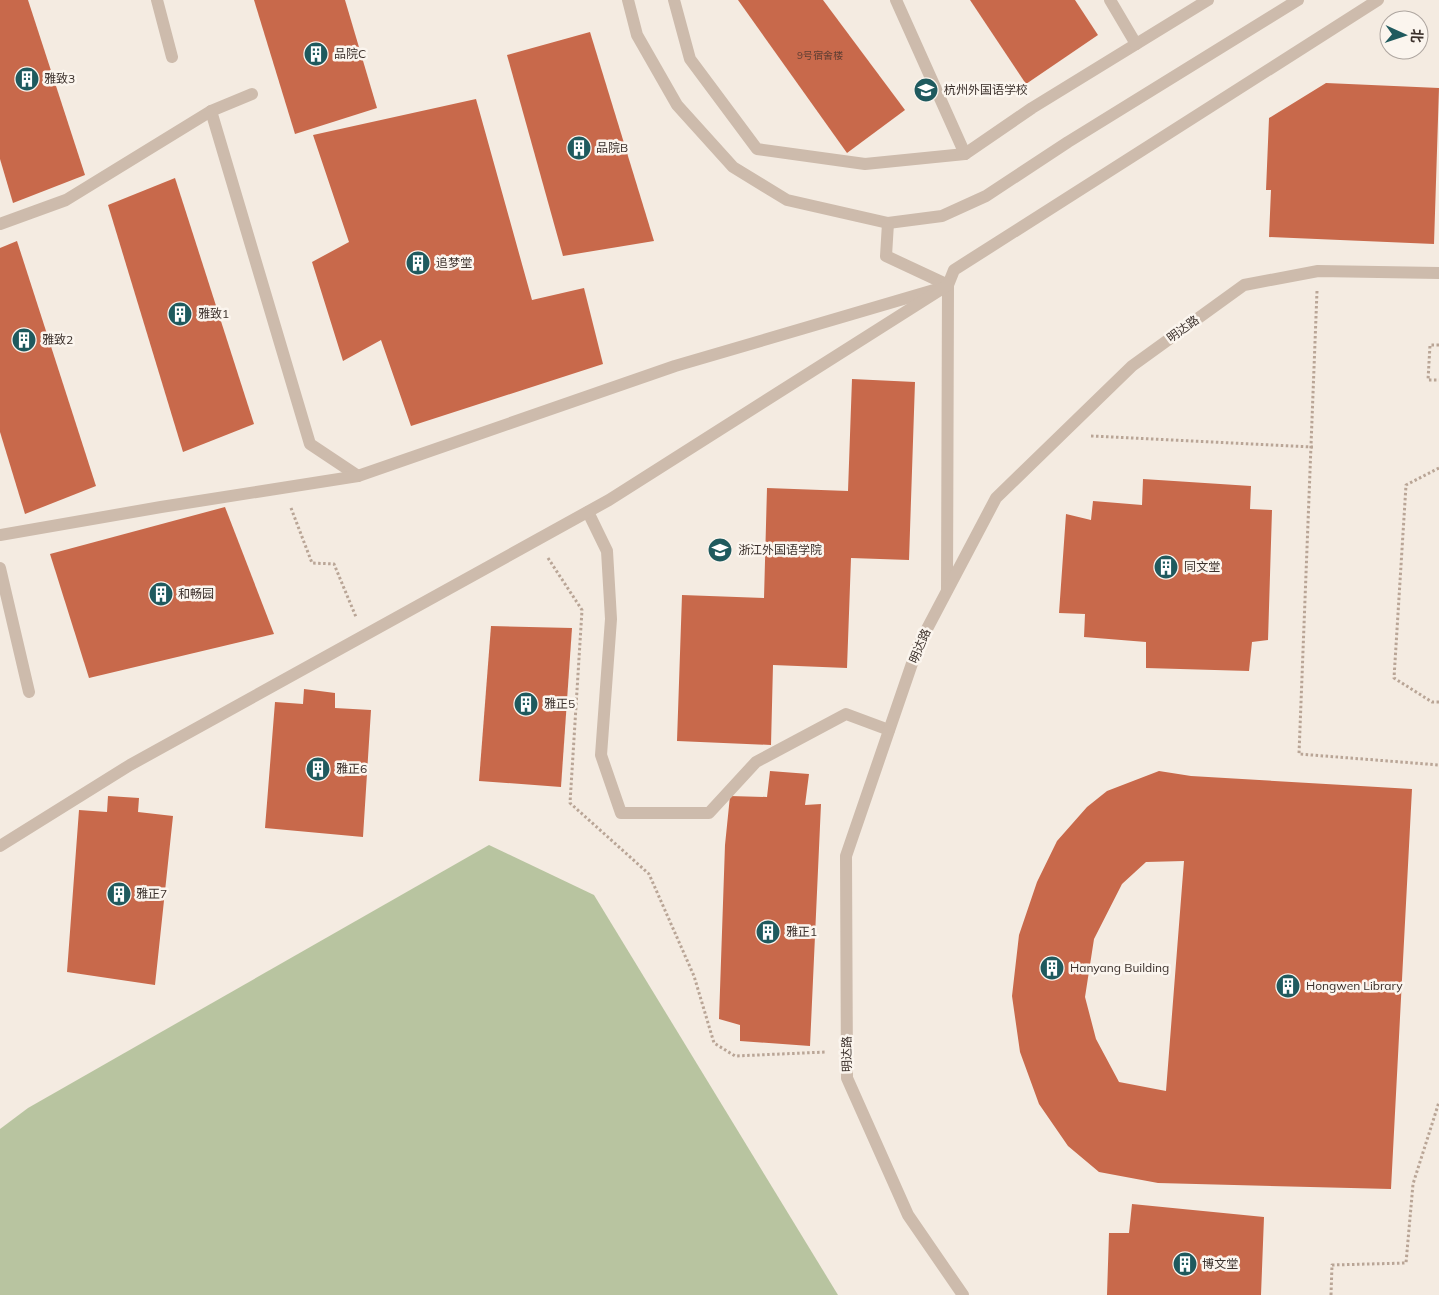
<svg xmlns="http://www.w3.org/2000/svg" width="1439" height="1295" viewBox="0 0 1439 1295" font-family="Mulish,'Noto Sans SC',sans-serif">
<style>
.green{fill:#b8c4a0}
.building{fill:#c8694b;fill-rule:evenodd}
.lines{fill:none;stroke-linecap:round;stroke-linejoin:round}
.path{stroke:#b9a596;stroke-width:3;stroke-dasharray:2.5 2.5;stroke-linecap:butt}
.minor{stroke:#cdbbac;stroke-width:12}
.labels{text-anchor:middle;stroke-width:5;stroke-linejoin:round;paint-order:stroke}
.number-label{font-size:10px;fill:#5e3e33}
.poi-label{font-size:12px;fill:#3b302b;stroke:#fbf5ee;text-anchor:start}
.street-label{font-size:12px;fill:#3b302b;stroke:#fbf5ee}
</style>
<rect width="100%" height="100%" fill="#f4ebe1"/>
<polygon class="green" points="489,845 594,895 838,1295 0,1295 0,1129 28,1108"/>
<g class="building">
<polygon points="0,0 28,0 85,175 13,203 0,159"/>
<polygon points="254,0 345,0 377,108 295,134"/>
<polygon points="738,0 823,0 905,110 847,153"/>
<polygon points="970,0 1075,0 1098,35 1026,84"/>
<polygon points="590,32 654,241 563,256 507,55"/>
<polygon points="1326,83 1439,88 1434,244 1269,237 1271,190 1266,190 1269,118"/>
<polygon points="476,99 532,300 584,288 603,364 411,426 381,340 343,361 312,262 349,242 313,135"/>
<polygon points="175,178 254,424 183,452 108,205"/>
<polygon points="17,241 96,486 25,514 0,432 0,248"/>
<polygon points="852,379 915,382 909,560 851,558 847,668 773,665 771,745 677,741 682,595 764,598 767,488 848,491"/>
<polygon points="1143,479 1251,486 1250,509 1272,510 1268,640 1252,642 1249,671 1146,668 1146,642 1084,637 1085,614 1059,613 1066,514 1091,520 1093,501 1142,505"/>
<polygon points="225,507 274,634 89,678 50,554"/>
<polygon points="491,626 572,628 561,787 479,781"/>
<polygon points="304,689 335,693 335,708 371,710 363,837 265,828 275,702 303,704"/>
<polygon points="770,771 809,774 805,805 821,804 810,1046 740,1041 740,1025 719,1019 725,845 730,796 767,797"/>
<path d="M1159 771 1191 776 1412 789 1391 1189 1158 1183 1099 1172 1068 1146 1039 1104 1020 1052 1012 996 1019 935 1037 882 1057 841 1087 807 1107 791ZM1184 861 1166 1091 1119 1082 1096 1039 1085 997 1094 939 1122 884 1146 862Z"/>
<polygon points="108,796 139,798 138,812 173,816 155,985 67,972 79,810 107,812"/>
<polygon points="1132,1204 1264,1217 1261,1295 1107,1295 1109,1233 1129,1233"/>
</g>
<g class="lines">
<g class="path">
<polyline points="1317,291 1299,754 1439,765"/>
<polyline points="1439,345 1430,345 1428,380 1439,380"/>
<polyline points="1091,436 1313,447"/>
<polyline points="1439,468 1406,485 1394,678 1432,702 1439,702"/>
<polyline points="291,508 312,563 334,564 356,617"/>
<polyline points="548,558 582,610 570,803 649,874 694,976 714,1043 735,1056 826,1052"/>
<polyline points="1331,1295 1332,1265 1406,1263 1413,1184 1439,1102"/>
</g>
<g class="minor">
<polyline points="157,0 172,57"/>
<polyline points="628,0 637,35 677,105 733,167 787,200 888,223 942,216 986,196 1068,142 1298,0"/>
<polyline points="674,0 690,59 757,149 865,164 965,154 1032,108 1208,0"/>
<polyline points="896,0 965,154"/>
<polyline points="1110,0 1136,44"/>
<polyline points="211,111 310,444 358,476"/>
<polyline points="888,223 886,256 948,285"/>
<polyline points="0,224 66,200 211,111 252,94"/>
<polyline points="588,512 607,551 611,619 601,755 621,813 709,813 756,762 846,714 889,730"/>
<polyline points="0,535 161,507 358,476 675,366 934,290"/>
<polyline points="0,568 29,692"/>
<polyline points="947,590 948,285"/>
<polyline points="0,846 130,765 609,500 948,285 954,270 1378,0"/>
<polyline points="963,1295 908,1215 847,1078 846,856 918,646 996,498 1132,366 1244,285 1318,271 1439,273"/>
</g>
</g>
<defs>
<symbol id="building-disc" viewBox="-11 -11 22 22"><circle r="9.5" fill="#1f5a5e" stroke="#fbf5ee"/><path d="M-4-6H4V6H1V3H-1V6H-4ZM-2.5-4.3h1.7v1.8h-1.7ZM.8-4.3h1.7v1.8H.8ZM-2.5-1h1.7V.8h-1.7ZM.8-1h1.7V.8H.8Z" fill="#fff"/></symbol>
<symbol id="school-disc" viewBox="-11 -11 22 22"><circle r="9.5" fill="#1f5a5e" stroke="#fbf5ee"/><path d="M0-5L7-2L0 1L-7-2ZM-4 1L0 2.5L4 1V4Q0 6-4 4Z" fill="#fff"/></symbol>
</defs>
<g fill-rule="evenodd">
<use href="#building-disc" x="302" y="40" width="28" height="28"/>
<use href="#building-disc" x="13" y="65" width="28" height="28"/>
<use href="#school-disc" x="912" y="76" width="28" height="28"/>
<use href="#building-disc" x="565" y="134" width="28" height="28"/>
<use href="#building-disc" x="404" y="249" width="28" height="28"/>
<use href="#building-disc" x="166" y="300" width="28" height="28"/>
<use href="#building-disc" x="10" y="326" width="28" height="28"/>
<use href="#school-disc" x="706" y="536" width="28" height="28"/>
<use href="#building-disc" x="1152" y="553" width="28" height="28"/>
<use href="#building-disc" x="147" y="580" width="28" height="28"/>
<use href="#building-disc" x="512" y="690" width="28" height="28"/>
<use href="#building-disc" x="304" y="755" width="28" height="28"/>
<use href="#building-disc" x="105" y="880" width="28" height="28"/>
<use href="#building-disc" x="754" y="918" width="28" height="28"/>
<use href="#building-disc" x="1038" y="954" width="28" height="28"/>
<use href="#building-disc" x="1274" y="972" width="28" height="28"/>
<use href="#building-disc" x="1171" y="1250" width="28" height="28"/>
</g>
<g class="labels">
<g class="number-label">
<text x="820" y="59">9号宿舍楼</text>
</g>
<g class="poi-label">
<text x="334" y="58">品院C</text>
<text x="44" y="83">雅致3</text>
<text x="944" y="94">杭州外国语学校</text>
<text x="596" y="152">品院B</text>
<text x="436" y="267">追梦堂</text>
<text x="198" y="318">雅致1</text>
<text x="42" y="344">雅致2</text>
<text x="738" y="554">浙江外国语学院</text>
<text x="1184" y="571">同文堂</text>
<text x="178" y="598">和畅园</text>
<text x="544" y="708">雅正5</text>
<text x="336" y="773">雅正6</text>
<text x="136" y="898">雅正7</text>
<text x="786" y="936">雅正1</text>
<text x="1070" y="972">Hanyang Building</text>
<text x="1306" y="990">Hongwen Library</text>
<text x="1202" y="1268">博文堂</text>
</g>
<g class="street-label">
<text transform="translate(1183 329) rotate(-36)" y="4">明达路</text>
<text transform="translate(920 646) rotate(-67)" y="4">明达路</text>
<text transform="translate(847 1054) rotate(-91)" y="4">明达路</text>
</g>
</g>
<g transform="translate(1404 35) rotate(93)"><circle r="24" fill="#fbf5ee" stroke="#aea6a0"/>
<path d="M0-4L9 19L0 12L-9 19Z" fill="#1f5a5e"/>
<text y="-8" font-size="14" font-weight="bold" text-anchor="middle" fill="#3b302b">北</text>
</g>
</svg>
